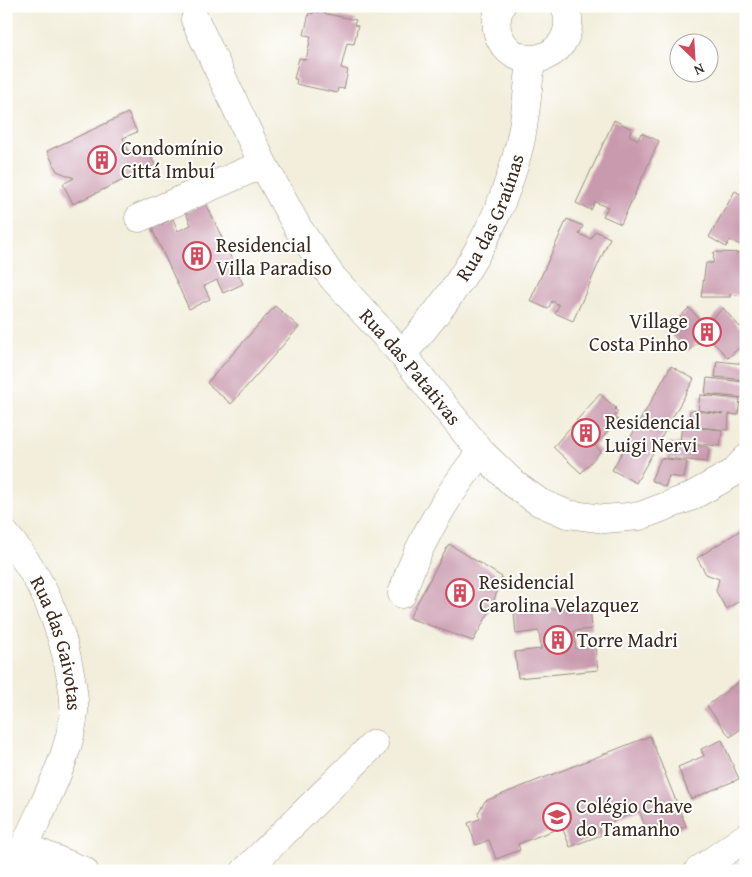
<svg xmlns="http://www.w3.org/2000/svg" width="752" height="877" viewBox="0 0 752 877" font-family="'Gentium Book Plus',serif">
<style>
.building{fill:#c99aae}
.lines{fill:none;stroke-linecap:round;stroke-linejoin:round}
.minor-casing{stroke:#968c7c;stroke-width:29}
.minor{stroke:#fff;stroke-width:28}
.labels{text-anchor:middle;stroke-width:4;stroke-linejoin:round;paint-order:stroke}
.poi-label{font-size:20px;fill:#3b2a1e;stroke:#fff;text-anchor:start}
.street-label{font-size:20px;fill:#3b2a1e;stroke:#fff}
</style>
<rect width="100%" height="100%" fill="#fff"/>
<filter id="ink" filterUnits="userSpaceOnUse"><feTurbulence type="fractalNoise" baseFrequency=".02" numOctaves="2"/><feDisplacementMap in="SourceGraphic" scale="10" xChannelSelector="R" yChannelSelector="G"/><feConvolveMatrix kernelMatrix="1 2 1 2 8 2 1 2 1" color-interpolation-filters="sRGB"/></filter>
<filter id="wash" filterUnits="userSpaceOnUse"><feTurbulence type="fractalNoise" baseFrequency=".0096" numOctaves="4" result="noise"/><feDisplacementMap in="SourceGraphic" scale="20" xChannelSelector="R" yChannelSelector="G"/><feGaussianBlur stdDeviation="1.12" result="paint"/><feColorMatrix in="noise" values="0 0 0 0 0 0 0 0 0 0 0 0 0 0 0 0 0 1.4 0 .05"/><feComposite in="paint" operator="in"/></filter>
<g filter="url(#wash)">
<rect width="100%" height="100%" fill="#f2eedb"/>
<g id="blocks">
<g class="building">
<polygon points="313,11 356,20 354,25 358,26 354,44 347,43 341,68 348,70 344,89 338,88 337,93 296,84 297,79 294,79 299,58 306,60 311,36 304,35 309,13 313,14"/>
<polygon points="128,113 137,132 123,138 130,155 146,147 155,165 73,204 63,184 74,178 57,171 47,151"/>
<polygon points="614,120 632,129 629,135 638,140 641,133 659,141 621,224 603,216 608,207 595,202 591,210 576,203"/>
<polygon points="735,191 746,197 746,248 730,240 726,247 709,237"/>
<polygon points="206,203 243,284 223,293 217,280 204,286 210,299 189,309 152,229 173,219 178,231 191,225 186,213"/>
<polygon points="567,219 583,226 579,234 591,239 595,231 610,238 573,321 555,313 559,305 552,301 548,309 530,301"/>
<polygon points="714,252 746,253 746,291 744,290 743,296 730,294 730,297 701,297 706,263 713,263"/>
<polygon points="275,306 299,327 231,404 207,383"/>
<polygon points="689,308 705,325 723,308 740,327 746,321 746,341 728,358 706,334 688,351 667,329"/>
<polygon points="717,361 746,364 746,380 715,377"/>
<polygon points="671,366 694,379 636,483 612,470"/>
<polygon points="707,378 746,382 745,398 705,394"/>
<polygon points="600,394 616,408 615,409 618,412 614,417 618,420 595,446 601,451 581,473 553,447"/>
<polygon points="700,395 740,399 738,415 729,414 728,430 688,426 690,410 723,414 698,410"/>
<polygon points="682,426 722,430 720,446 680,442"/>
<polygon points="669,442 709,447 707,462 667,458"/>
<polygon points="661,458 687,462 684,478 669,476 665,487 651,480"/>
<polygon points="741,530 746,538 746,597 726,609 716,591 719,579 706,574 697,558"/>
<polygon points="449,544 502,577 491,609 473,641 409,618"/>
<polygon points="590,605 592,629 574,631 576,649 595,647 598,670 518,678 515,652 541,649 539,631 516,634 514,613"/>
<polygon points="746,676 746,725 730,737 707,706"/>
<polygon points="650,736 686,826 666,834 662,825 647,831 639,811 599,827 601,835 570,847 562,827 518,844 520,850 496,859 489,840 476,845 468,823 480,819 478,813 485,801"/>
<polygon points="722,740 739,779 691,799 678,767 704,756 701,749"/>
</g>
</g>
</g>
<g filter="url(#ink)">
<use href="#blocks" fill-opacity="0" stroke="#968c7c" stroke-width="1"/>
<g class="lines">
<defs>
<g id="minor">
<path d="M501 6C496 15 495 27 499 36 518 81 583 54 565 6"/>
<path id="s1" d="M195 20 263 164 298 228 332 277 402 354 481 452 514 484 539 502 567 514 604 519 640 516 690 497 733 473 746 459"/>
<polyline points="139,218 263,164"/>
<path id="s2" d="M402 354C458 292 501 225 520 143 526 116 528 87 531 60"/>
<path id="s3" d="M6 535C41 575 62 626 71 678 73 689 75 702 74 712 71 744 58 773 45 802 34 826 24 848 12 871"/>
<path d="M402 594C418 541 447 495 481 452"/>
<polyline points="25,847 84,871"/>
<polyline points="245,871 374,744"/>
<polyline points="698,871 746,837"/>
</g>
</defs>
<use href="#minor" class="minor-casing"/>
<use href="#minor" class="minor"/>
</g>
</g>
<defs>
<symbol id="building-ring" viewBox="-11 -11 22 22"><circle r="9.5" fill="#fff" stroke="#d1495b" stroke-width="1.5"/><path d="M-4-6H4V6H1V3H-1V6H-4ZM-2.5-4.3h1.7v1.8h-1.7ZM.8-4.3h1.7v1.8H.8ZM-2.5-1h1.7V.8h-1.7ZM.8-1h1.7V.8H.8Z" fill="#d1495b"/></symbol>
<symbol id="school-ring" viewBox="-11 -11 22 22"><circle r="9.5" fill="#fff" stroke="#d1495b" stroke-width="1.5"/><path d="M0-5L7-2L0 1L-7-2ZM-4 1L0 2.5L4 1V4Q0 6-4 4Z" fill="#d1495b"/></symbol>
</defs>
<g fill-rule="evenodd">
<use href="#building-ring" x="86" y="144" width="32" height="32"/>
<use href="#building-ring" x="181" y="240" width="32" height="32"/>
<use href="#building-ring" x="691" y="316" width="32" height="32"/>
<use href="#building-ring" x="570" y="417" width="32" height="32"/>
<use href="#building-ring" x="444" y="577" width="32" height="32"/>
<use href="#building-ring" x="542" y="624" width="32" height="32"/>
<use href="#school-ring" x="541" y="801" width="32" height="32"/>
</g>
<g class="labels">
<g class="poi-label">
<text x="121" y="155">Condomínio<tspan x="121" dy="23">Cittá Imbuí</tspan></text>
<text x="216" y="252">Residencial<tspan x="216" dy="23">Villa Paradiso</tspan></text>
<text x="688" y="328" text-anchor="end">Village<tspan x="688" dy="23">Costa Pinho</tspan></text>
<text x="605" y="429">Residencial<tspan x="605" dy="23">Luigi Nervi</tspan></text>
<text x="479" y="589">Residencial<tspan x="479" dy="23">Carolina Velazquez</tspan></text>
<text x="577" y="647">Torre Madri</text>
<text x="576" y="813">Colégio Chave<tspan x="576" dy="23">do Tamanho</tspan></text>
</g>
<g class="street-label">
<text dy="7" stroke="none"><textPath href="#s2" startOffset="164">Rua das Graúnas</textPath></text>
<text dy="7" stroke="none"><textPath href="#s1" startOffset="411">Rua das Patativas</textPath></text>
<text dy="7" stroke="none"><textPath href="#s3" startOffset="122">Rua das Gaivotas</textPath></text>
</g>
</g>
<rect width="752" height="877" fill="none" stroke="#fff" stroke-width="25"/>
<g transform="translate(694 58) rotate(155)"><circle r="24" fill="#ffffff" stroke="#b1aaa5"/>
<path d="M0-4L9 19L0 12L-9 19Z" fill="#d1495b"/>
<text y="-8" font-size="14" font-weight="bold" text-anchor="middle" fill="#3b2a1e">N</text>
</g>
</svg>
